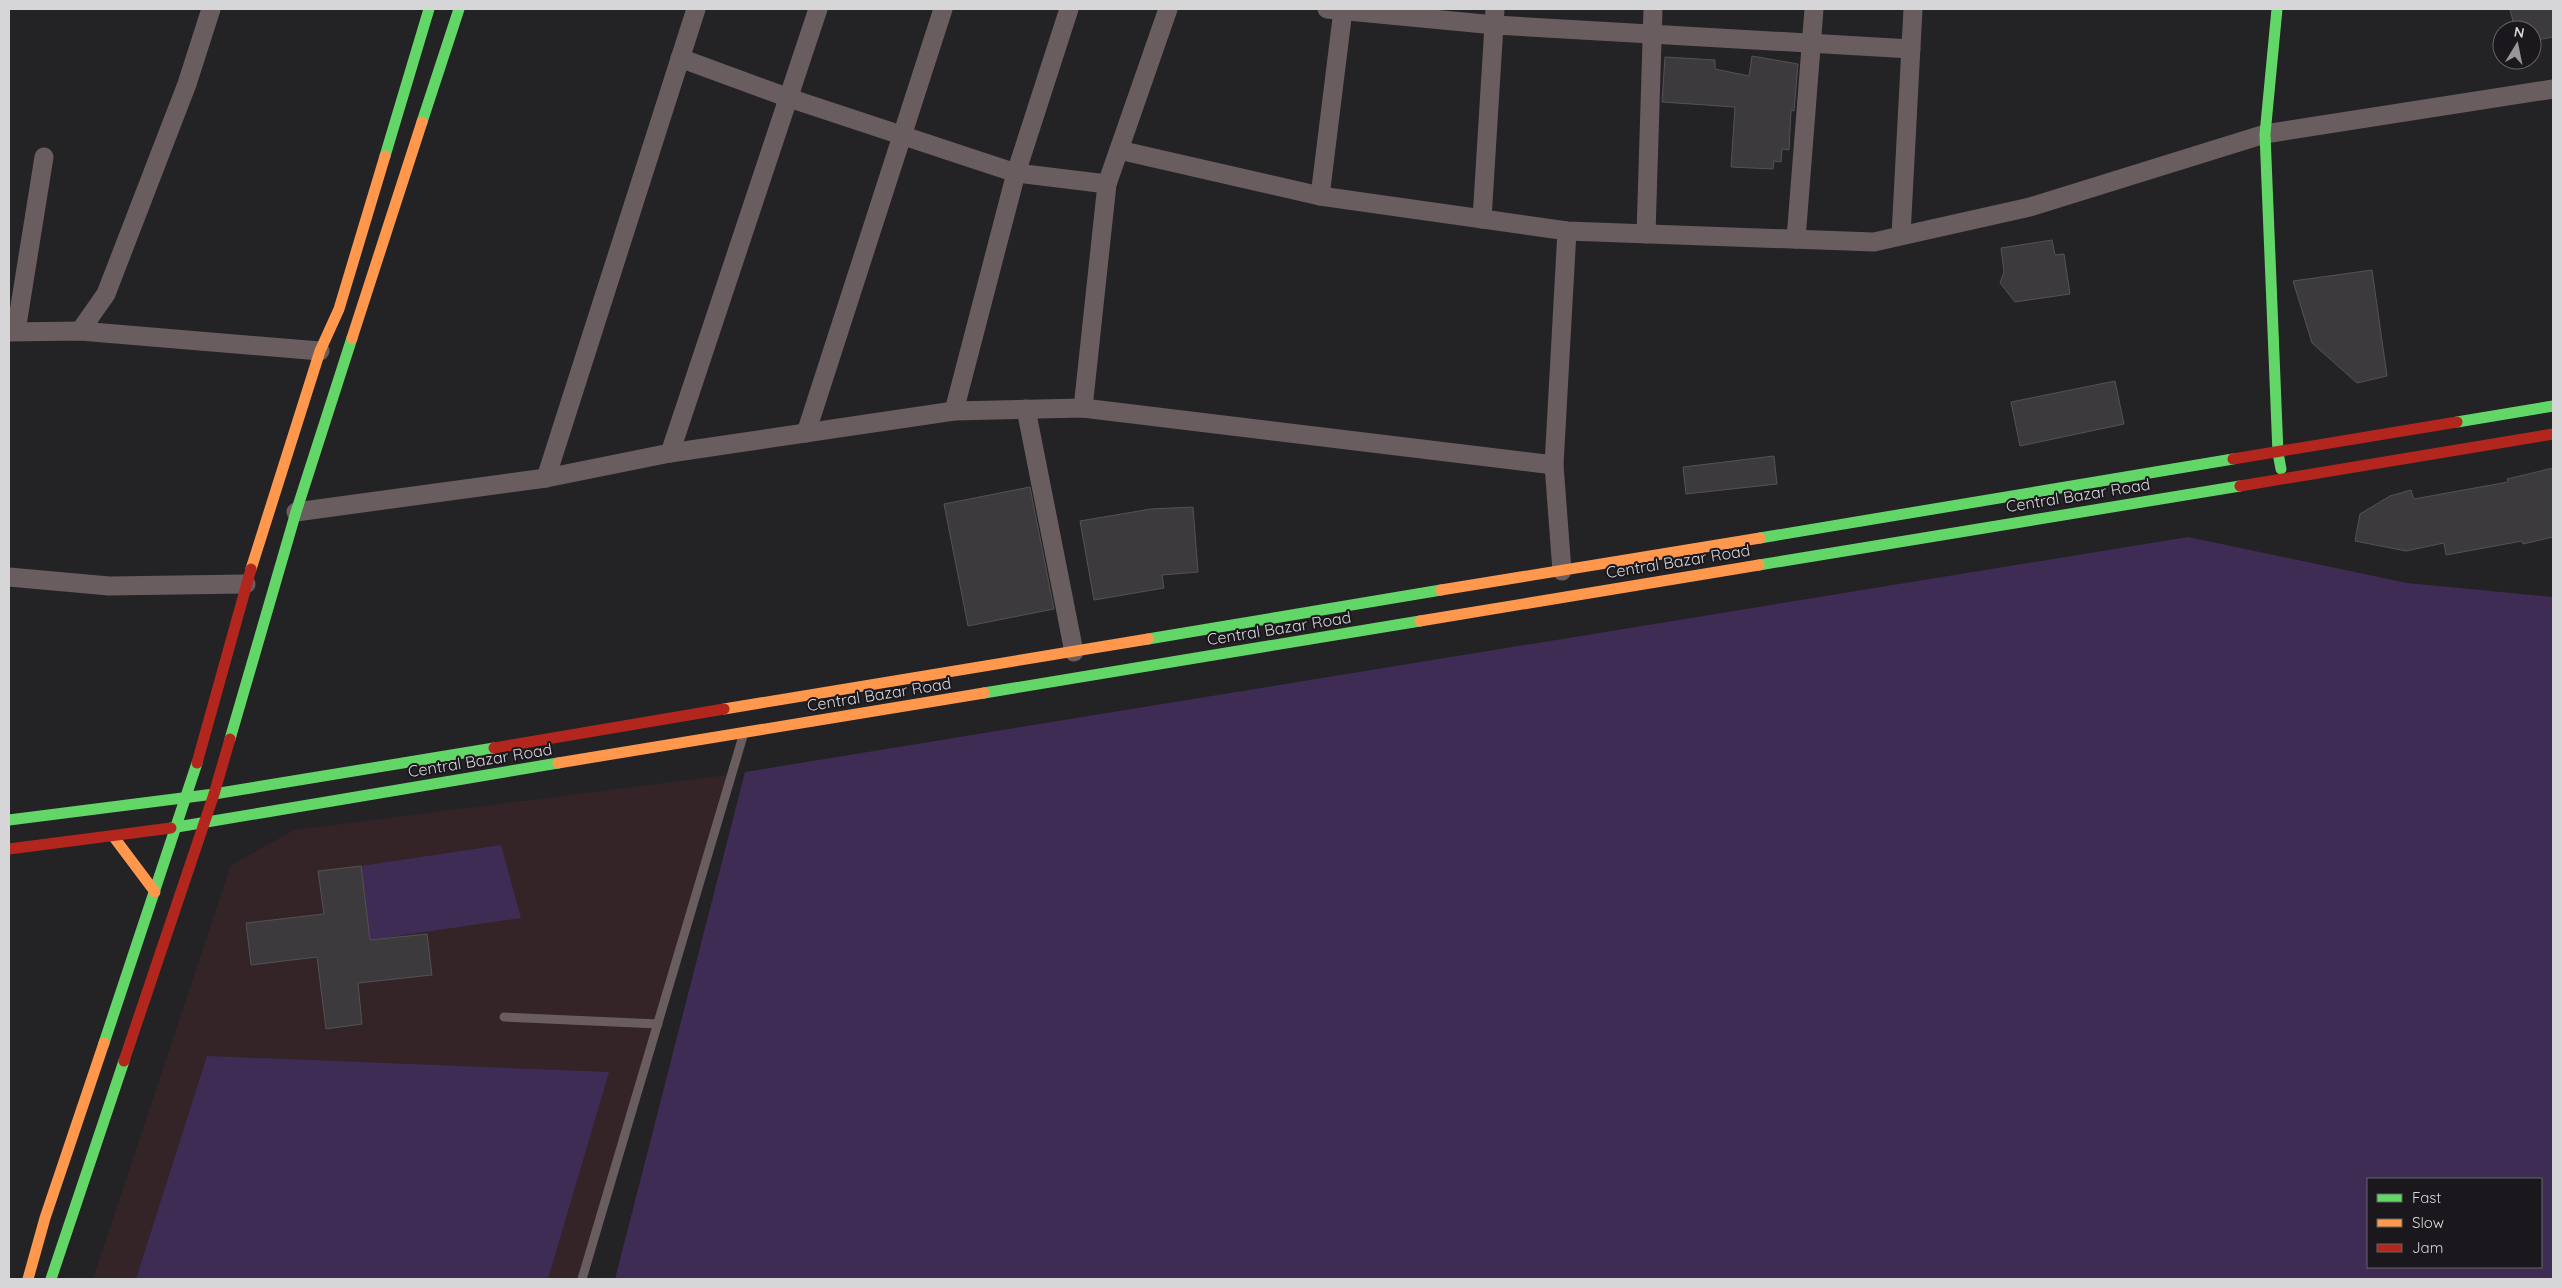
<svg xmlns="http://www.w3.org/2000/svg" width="2562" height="1288" viewBox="0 0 2562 1288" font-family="Quicksand,sans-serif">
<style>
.education{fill:#342327}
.green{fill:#3f2c55;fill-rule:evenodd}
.building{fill:#3c3a3d;stroke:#535254}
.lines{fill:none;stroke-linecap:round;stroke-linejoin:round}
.lane{stroke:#695d60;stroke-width:9}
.street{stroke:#695d60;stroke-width:19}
.fast{stroke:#63d668;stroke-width:11}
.slow{stroke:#ff974d;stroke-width:11}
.jam{stroke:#b3261e;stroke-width:11}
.labels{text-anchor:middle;stroke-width:4;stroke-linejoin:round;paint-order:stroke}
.street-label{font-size:16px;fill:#d6d5d8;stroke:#1a181c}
</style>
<rect width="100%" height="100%" fill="#232225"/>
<polygon class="education" points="734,774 586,1279 93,1279 231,865 294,830"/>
<g class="green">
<path d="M2188 537 2407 583 2553 597V1279H615L745 772ZM2368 1179H2541V1267H2368Z"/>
<polygon points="501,845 521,918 370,940 361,866"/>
<polygon points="207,1056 609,1072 548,1279 136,1279"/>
</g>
<g class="building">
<polygon points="2510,9 2553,9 2553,37 2532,41 2532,30 2515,30"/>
<polygon points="1752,56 1798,64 1794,111 1791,110 1789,150 1782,149 1781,162 1774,161 1773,169 1731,167 1735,107 1662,102 1665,57 1715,60 1715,69 1749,76"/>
<polygon points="2052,240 2055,255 2064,254 2070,294 2015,302 2000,283 2004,272 2001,248"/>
<polygon points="2372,270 2387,376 2357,383 2312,343 2293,281"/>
<polygon points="2115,381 2124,424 2020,446 2011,402"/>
<polygon points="1774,456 1777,484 1686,494 1683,467"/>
<polygon points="2553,468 2553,537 2523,544 2522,541 2446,555 2444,543 2406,551 2355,541 2360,514 2390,496 2411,490 2414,499 2508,482 2507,479"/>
<polygon points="1030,487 1054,609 968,626 944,504"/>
<polygon points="1193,507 1198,572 1162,575 1164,588 1094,600 1080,521 1151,509"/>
<polygon points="361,866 370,940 427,934 432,975 358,983 362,1024 326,1029 317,957 251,965 246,923 324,914 318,871"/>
</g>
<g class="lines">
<g class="lane">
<polyline points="504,1017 658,1024"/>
<polyline points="582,1279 743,736"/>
</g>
<g class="street">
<polyline points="1327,9 1495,25 1911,49"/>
<polyline points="680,58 789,98 1016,173 1107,184"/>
<polyline points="1119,150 1320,196 1567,231 1874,242 2030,207 2265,134 2553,89"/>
<polyline points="1320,196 1343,10"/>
<polyline points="1482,219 1495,9"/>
<polyline points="1646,234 1653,9"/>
<polyline points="1901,235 1913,9"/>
<polyline points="1796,239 1814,9"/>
<polyline points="16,331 44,157"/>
<polyline points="80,331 106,294 187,84 211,9"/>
<polyline points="9,332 80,331 320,351"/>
<polyline points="1083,408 1107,184 1168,9"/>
<polyline points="1026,409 1074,652"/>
<polyline points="954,411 1016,173 1069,9"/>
<polyline points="806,433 943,9"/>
<polyline points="670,453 818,9"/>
<polyline points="546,478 696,9"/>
<polyline points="296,512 546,478 670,453 954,411 1083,408 1554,465"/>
<polyline points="1562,571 1554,465 1567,231"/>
<polyline points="9,577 109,586 246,584"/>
</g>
<g class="fast">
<polyline points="2277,9 2265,134 2278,453 2281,469"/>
<polyline points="422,122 459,9"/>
<polyline points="385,156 429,9"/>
<polyline points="2457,422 2553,406"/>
<polyline points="1760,538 2233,459"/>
<polyline points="1759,565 2240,486"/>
<polyline points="1148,639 1441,590"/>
<polyline points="984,693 1420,621"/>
<polyline points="230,739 296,512 352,338"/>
<polyline points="9,820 214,794 494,748"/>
<polyline points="171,828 558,763"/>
<polyline points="104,1043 197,763"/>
<polyline points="51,1279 124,1061"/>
</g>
<g class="slow">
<polyline points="352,338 422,122"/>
<polyline points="251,569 320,351 339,309 385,156"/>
<polyline points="1441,590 1760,538"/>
<polyline points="1420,621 1759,565"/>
<polyline points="724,709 1148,639"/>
<polyline points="558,763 984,693"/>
<polyline points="113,836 155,892"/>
<polyline points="28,1279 45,1218 104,1043"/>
</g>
<g class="jam">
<polyline points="2233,459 2457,422"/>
<polyline points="2240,486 2553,434"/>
<polyline points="494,748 724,709"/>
<polyline points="197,763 251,569"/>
<polyline points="9,849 171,828"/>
<polyline points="124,1061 214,794 230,739"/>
</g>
</g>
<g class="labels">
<g class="street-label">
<text transform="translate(2078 495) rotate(-9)" y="6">Central Bazar Road</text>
<text transform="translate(1678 561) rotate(-9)" y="6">Central Bazar Road</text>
<text transform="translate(1279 628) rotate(-9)" y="6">Central Bazar Road</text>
<text transform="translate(879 694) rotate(-9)" y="6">Central Bazar Road</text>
<text transform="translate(480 760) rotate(-9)" y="6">Central Bazar Road</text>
</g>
</g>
<rect width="2562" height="1288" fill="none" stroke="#d6d5d8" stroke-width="20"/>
<rect x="2367" y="1178" width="175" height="90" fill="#1a181c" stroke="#656467"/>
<rect x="2377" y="1194" width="25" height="8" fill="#63d668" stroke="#656467"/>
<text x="2412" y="1203" font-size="15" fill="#d6d5d8">Fast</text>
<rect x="2377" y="1219" width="25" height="8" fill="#ff974d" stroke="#656467"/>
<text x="2412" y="1228" font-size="15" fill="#d6d5d8">Slow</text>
<rect x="2377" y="1244" width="25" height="8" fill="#b3261e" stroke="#656467"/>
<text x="2412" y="1253" font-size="15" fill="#d6d5d8">Jam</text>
<g transform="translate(2517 45) rotate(10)"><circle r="24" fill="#1a181c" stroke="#656467"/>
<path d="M0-4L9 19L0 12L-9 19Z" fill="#979699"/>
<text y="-8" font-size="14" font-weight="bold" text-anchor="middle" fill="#d6d5d8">N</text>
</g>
</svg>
